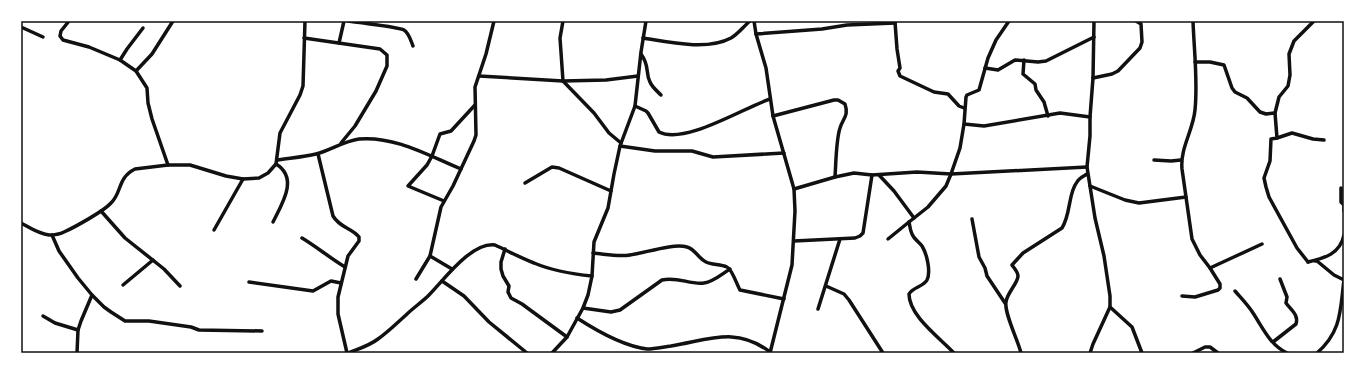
<svg xmlns="http://www.w3.org/2000/svg" width="1365" height="374" viewBox="0 0 1365 374" font-family="'IBM Plex Sans',sans-serif">
<style>
.lines{fill:none;stroke-linecap:round;stroke-linejoin:round}
.minor{stroke:#111;stroke-width:3.5}
.neatline{fill:none;stroke:#111;stroke-width:1.5}
</style>
<rect width="100%" height="100%" fill="#fff"/>
<g class="lines">
<g class="minor">
<polyline points="69,21 61,31 60,36 63,40 89,47 120,60 136,71 147,88 148,103 152,119 168,165"/>
<path d="M348 21C356 22 401 28 404 30 409 33 411 41 413 46"/>
<polyline points="563,21 560,38 563,81 594,113 609,133 621,143"/>
<polyline points="754,21 756,34 766,68 773,116 794,189 795,211 792,265 770,353"/>
<polyline points="895,22 897,49 900,68 898,71 900,76 934,92 948,94 959,106 964,108"/>
<polyline points="21,27 43,37"/>
<polyline points="756,34 822,29 847,25 895,23"/>
<polyline points="304,38 380,49 387,55 387,66 376,91 355,126 341,143"/>
<path d="M643 38C668 42 707 51 731 38 738 34 744 26 750 21"/>
<polyline points="339,43 344,21"/>
<path d="M641 54C650 66 645 72 650 82 652 87 657 91 661 95"/>
<polyline points="120,60 127,49 143,28"/>
<polyline points="1024,60 1023,74 1035,84 1036,90 1044,102 1048,116"/>
<polyline points="1195,62 1210,62 1224,65 1232,88 1235,92 1247,98 1260,112 1266,114 1275,113"/>
<polyline points="985,68 998,70 1015,60 1038,62 1046,61 1094,37"/>
<polyline points="136,71 152,54 173,21"/>
<polyline points="479,76 563,81 606,80 638,76"/>
<polyline points="1093,78 1112,74 1118,71 1140,48 1142,42 1141,24 1136,21"/>
<path d="M635 106 646 111 648 113 659 132C685 145 743 108 770 99"/>
<path d="M773 116 834 100H838L845 104C849 116 843 118 840 128 836 140 836 163 835 177"/>
<polyline points="964,124 984,126 1060,113 1090,117"/>
<polyline points="1277,138 1292,133 1313,139 1324,140"/>
<polyline points="620,146 655,151 692,151 713,157 784,153"/>
<path d="M318 154 333 216C340 228 352 228 359 237V241L348 256 338 297V314L347 353"/>
<path d="M277 160C290 158 304 157 316 154 331 150 344 141 359 139 396 136 429 156 461 169"/>
<polyline points="1154,160 1171,161 1181,160"/>
<polyline points="879,175 894,191 914,218"/>
<polyline points="525,183 552,167 559,168 611,191"/>
<polyline points="1090,186 1125,200 1139,203 1186,197"/>
<polyline points="1341,188 1341,202 1344,205 1344,211"/>
<polyline points="794,189 835,177 854,173 872,175 917,172 951,174 1087,167"/>
<polyline points="444,201 408,186 427,165 432,156 440,134 451,131 475,105"/>
<polyline points="101,211 125,238 164,269 180,286"/>
<polyline points="972,219 979,257 985,268 987,276 1005,303"/>
<path d="M273 222C282 204 299 178 276 164"/>
<path d="M909 222C910 226 910 230 912 234 914 239 919 242 922 246 927 254 931 272 927 280 923 287 913 287 909 294 909 316 940 338 954 353"/>
<path d="M21 223C30 228 39 234 49 235 54 235 60 234 64 232 75 227 104 211 111 203 122 193 117 178 135 169L168 165H190L226 176 243 179 259 178 268 173 276 164 280 133 300 95 303 86 305 21"/>
<polyline points="214,230 243,179"/>
<polyline points="52,235 59,251 78,278 92,295 104,307 111,312 125,321 149,321 191,327 199,330 262,331"/>
<path d="M302 238C317 247 330 258 345 267"/>
<polyline points="888,239 909,222 928,207 946,186 951,174 960,148 964,124 966,97 967,95 979,90 988,58 996,40 1009,21"/>
<polyline points="794,241 855,238 860,236 863,233 872,175"/>
<polyline points="505,249 501,262 501,269 503,276 509,286 508,292 511,298 522,304 567,337"/>
<path d="M593 253C605 254 618 257 630 255 645 253 673 243 687 247 695 249 698 258 706 262 712 265 720 264 727 267 732 269 737 285 740 290L784 299"/>
<polyline points="430,256 452,269"/>
<polyline points="1315,261 1317,261 1334,275 1344,280"/>
<polyline points="1308,262 1297,248 1269,197 1266,187 1264,178 1270,161 1271,139 1277,138 1275,113 1279,97 1288,86 1290,75 1289,54 1294,41 1314,21"/>
<path d="M1308 262C1325 258 1340 254 1344 235"/>
<path d="M1210 268C1227 260 1245 252 1262 244"/>
<polyline points="416,279 430,256 441,207 453,186 474,141 476,135 475,87 486,54 494,21"/>
<polyline points="442,281 464,296 489,322 527,353"/>
<polyline points="249,282 313,291 331,281 341,283"/>
<polyline points="123,285 153,260"/>
<polyline points="826,286 844,294 849,300 883,353"/>
<path d="M1235 291C1241 298 1248 305 1253 313 1263 328 1270 345 1287 353"/>
<path d="M1182 296 1195 297 1218 290 1220 288V284L1210 268 1200 255 1192 239 1182 169C1180 148 1193 131 1195 110 1198 81 1194 50 1193 21"/>
<polyline points="1110,307 1132,327 1142,353"/>
<path d="M583 308 611 312 620 310 662 280C677 276 690 285 704 283 713 282 722 274 730 269"/>
<polyline points="818,309 840,239"/>
<polyline points="43,316 55,323 78,330"/>
<path d="M577 318C597 331 623 346 647 349 655 349 663 347 671 346 709 340 736 326 770 352"/>
<path d="M1273 342 1296 324C1299 315 1291 310 1286 303L1287 297 1280 279"/>
<polyline points="77,353 78,330 81,321 92,295"/>
<path d="M348 353C358 349 369 346 378 339 388 332 397 323 406 315 413 308 422 302 429 295 444 280 471 242 495 245 508 251 521 258 534 263 553 271 572 274 592 276"/>
<polyline points="552,353 567,337 583,308 588,295 592,276 594,242 608,208 614,174 620,146 635,106 641,52 646,21"/>
<path d="M1021 353C1018 340 1004 313 1006 302 1007 293 1018 283 1018 276 1018 272 1014 268 1012 265L1023 253 1062 228C1071 214 1068 193 1077 182 1079 178 1084 176 1087 174"/>
<polyline points="1090,353 1093,344 1110,307 1110,296 1104,256 1095,218 1087,167 1090,136 1090,117 1093,78 1094,21"/>
<polyline points="1193,353 1205,347 1210,347 1218,353"/>
<path d="M1317 353C1342 331 1340 310 1344 280"/>
</g>
</g>
<rect width="1365" height="374" fill="none" stroke="#ffffff" stroke-width="44"/>
<rect x="22" y="22" width="1321" height="330" class="neatline"/>
</svg>
